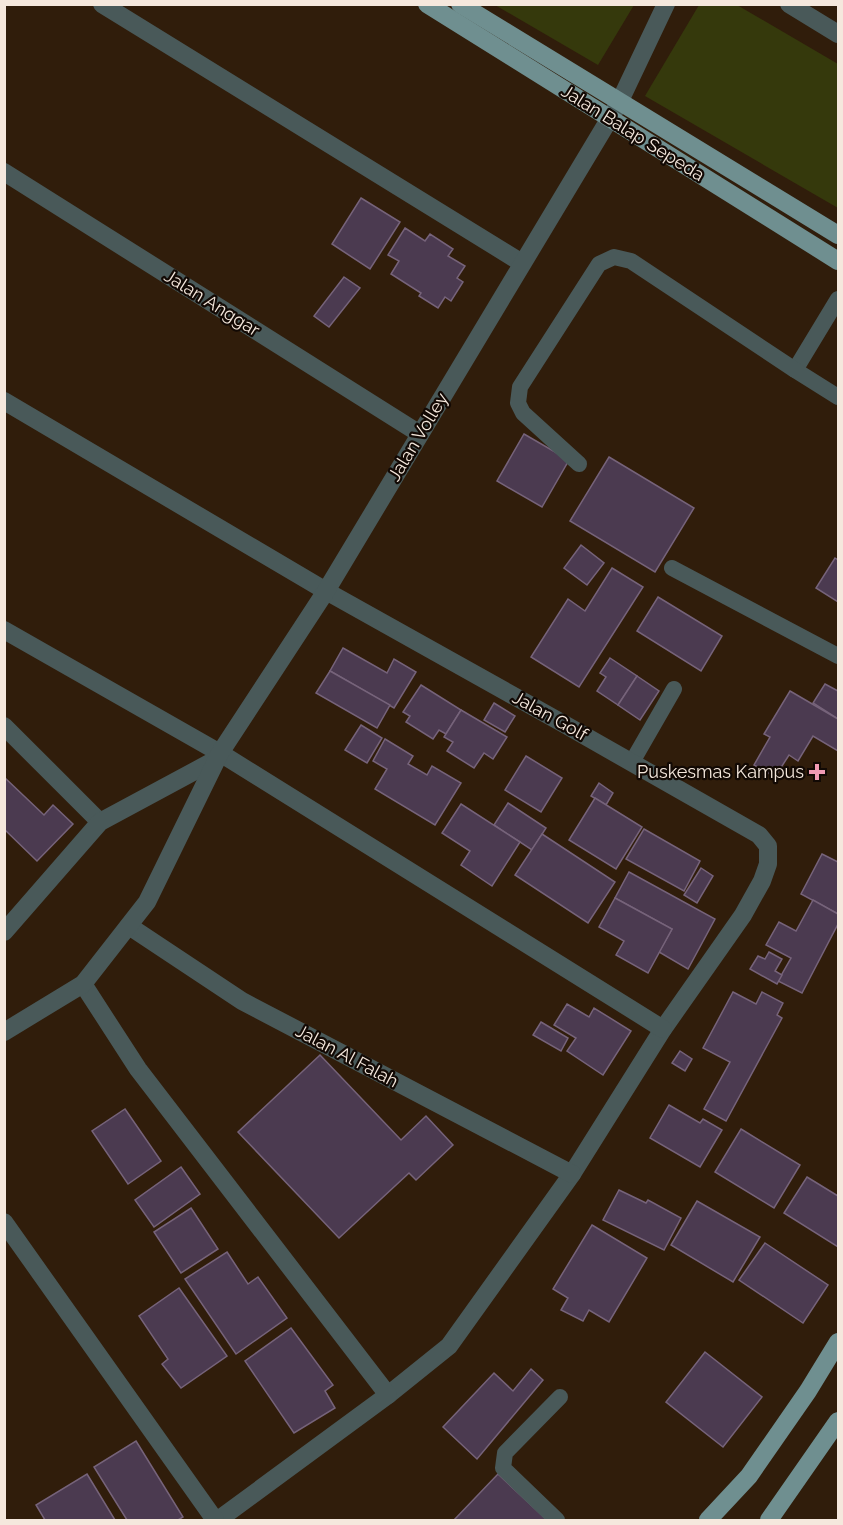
<svg xmlns="http://www.w3.org/2000/svg" width="843" height="1525" viewBox="0 0 843 1525" font-family="Raleway,sans-serif">
<style>
.green{fill:#35390c}
.building{fill:#4b3a50;stroke:#76637a;stroke-width:1.5}
.lines{fill:none;stroke-linecap:round;stroke-linejoin:round}
.service{stroke:#495959;stroke-width:16}
.minor{stroke:#495959;stroke-width:18}
.primary{stroke:#6f8f90;stroke-width:18}
.poi-dot{fill:#f19ab3;stroke:#120904;stroke-width:2}
.labels{text-anchor:middle;stroke-width:4.5;stroke-linejoin:round;paint-order:stroke}
.street-label{font-size:18px;fill:#f5e8dd;stroke:#120904}
.poi-label{font-size:18px;fill:#f5e8dd;stroke:#120904;text-anchor:end}
</style>
<rect width="100%" height="100%" fill="#301d0b"/>
<g class="green">
<polygon points="495,5 634,5 598,65"/>
<polygon points="699,5 737,5 838,64 838,208 645,96"/>
</g>
<g class="building">
<polygon points="361,198 400,222 370,269 332,244"/>
<polygon points="405,228 425,241 430,234 453,249 448,256 465,266 457,278 463,282 451,301 445,297 438,308 419,296 421,293 391,274 399,261 388,255"/>
<polygon points="344,277 360,288 329,327 314,316"/>
<polygon points="524,434 569,460 542,507 497,481"/>
<polygon points="609,457 694,508 655,572 570,521"/>
<polygon points="581,545 604,563 587,585 564,568"/>
<polygon points="835,558 838,560 838,602 816,588"/>
<polygon points="612,568 643,587 579,687 531,657 568,599 585,611"/>
<polygon points="658,597 722,636 701,671 637,631"/>
<polygon points="343,648 387,673 394,659 416,672 394,708 330,671"/>
<polygon points="610,658 637,676 618,705 597,691 606,677 600,673"/>
<polygon points="330,671 390,705 377,728 316,693"/>
<polygon points="637,676 659,691 640,720 618,705"/>
<polygon points="825,684 838,691 838,719 813,703"/>
<polygon points="421,685 461,710 446,734 439,730 433,739 406,722 410,716 403,712"/>
<polygon points="790,691 838,719 838,751 813,736 798,761 789,755 775,777 754,765 770,737 764,734"/>
<polygon points="494,703 515,716 505,732 484,720"/>
<polygon points="461,710 507,737 493,759 484,753 474,768 447,751 453,742 444,737"/>
<polygon points="361,725 382,738 367,763 345,750"/>
<polygon points="385,739 413,756 408,764 427,775 432,766 461,783 435,825 375,789 387,769 373,761"/>
<polygon points="526,756 562,778 541,812 505,790"/>
<polygon points="4,777 44,815 53,805 73,824 37,861 4,829"/>
<polygon points="599,783 613,793 606,805 591,796"/>
<polygon points="595,798 642,827 616,869 569,840"/>
<polygon points="508,803 546,828 532,850 494,825"/>
<polygon points="461,804 520,842 492,886 461,865 470,851 442,833"/>
<polygon points="644,829 700,861 684,891 626,859"/>
<polygon points="542,834 615,882 588,923 515,875"/>
<polygon points="822,854 838,862 838,914 801,894"/>
<polygon points="701,868 713,876 697,903 684,895"/>
<polygon points="629,872 715,919 688,969 659,952 672,929 615,898"/>
<polygon points="615,898 672,929 648,973 616,955 624,941 599,927"/>
<polygon points="813,900 838,914 838,924 802,993 778,981 791,958 766,945 779,922 796,931"/>
<polygon points="769,952 782,959 775,971 782,975 777,984 750,969 758,956 765,959"/>
<polygon points="733,992 756,1004 762,992 783,1003 777,1015 782,1018 726,1121 704,1109 730,1062 703,1048"/>
<polygon points="567,1004 589,1017 594,1008 631,1031 603,1075 567,1051 576,1038 554,1025"/>
<polygon points="541,1022 568,1038 561,1051 533,1035"/>
<polygon points="680,1051 692,1059 685,1071 672,1063"/>
<polygon points="320,1055 401,1140 426,1116 453,1145 416,1180 409,1173 339,1238 238,1132"/>
<polygon points="669,1105 700,1123 703,1119 722,1130 700,1167 650,1138"/>
<polygon points="125,1109 161,1161 128,1184 92,1131"/>
<polygon points="741,1129 800,1165 774,1208 715,1172"/>
<polygon points="181,1167 200,1194 154,1227 135,1200"/>
<polygon points="807,1177 838,1196 838,1247 784,1213"/>
<polygon points="619,1190 646,1203 648,1200 681,1218 664,1250 603,1220"/>
<polygon points="697,1201 760,1237 733,1282 671,1245"/>
<polygon points="191,1208 218,1249 181,1273 154,1232"/>
<polygon points="592,1225 647,1258 609,1322 589,1310 583,1321 561,1310 568,1298 553,1289"/>
<polygon points="765,1243 828,1285 803,1323 739,1280"/>
<polygon points="227,1252 248,1284 258,1277 287,1318 236,1354 185,1279"/>
<polygon points="179,1288 227,1356 181,1388 162,1364 168,1359 139,1316"/>
<polygon points="291,1328 333,1385 325,1391 335,1408 294,1433 245,1361"/>
<polygon points="705,1352 762,1397 723,1447 666,1402"/>
<polygon points="531,1369 543,1380 477,1459 443,1427 494,1373 513,1391"/>
<polygon points="136,1441 183,1517 178,1520 127,1520 94,1467"/>
<polygon points="87,1474 115,1520 45,1520 36,1505"/>
<polygon points="498,1474 547,1520 454,1520"/>
</g>
<g class="lines">
<g class="service">
<polyline points="795,370 838,299"/>
<polyline points="579,464 523,413 518,403 520,387 599,264 614,257 631,261 795,370 838,397"/>
<polyline points="672,568 838,656"/>
<polyline points="632,762 674,689"/>
<polyline points="557,1520 503,1468 505,1453 560,1397"/>
</g>
<g class="minor">
<polyline points="102,4 522,263"/>
<polyline points="789,4 838,34"/>
<polyline points="4,172 420,434"/>
<polyline points="4,401 326,591 564,724 759,835 768,846 768,864 762,881 743,915 663,1029 572,1174 449,1346 388,1395"/>
<polyline points="4,630 220,753 663,1029"/>
<polyline points="4,726 100,822"/>
<polyline points="129,926 242,1001 572,1174"/>
<polyline points="4,932 100,822 217,759"/>
<polyline points="83,984 138,1069 388,1395 218,1520"/>
<polyline points="4,1032 83,984 147,902 220,753 326,591 619,103 666,4"/>
<polyline points="4,1222 215,1520"/>
</g>
<g class="primary">
<polyline points="427,4 838,261"/>
<polyline points="460,4 838,235"/>
<polyline points="708,1520 749,1476 808,1391 838,1342"/>
<polyline points="769,1520 838,1421"/>
</g>
</g>
<path class="poi-dot" d="M814 763h6v6h6v6h-6v6h-6v-6h-6v-6h6z"/>
<g class="labels">
<g class="street-label">
<text transform="translate(633 133) rotate(32)" y="6">Jalan Balap Sepeda</text>
<text transform="translate(212 303) rotate(32)" y="6">Jalan Anggar</text>
<text transform="translate(418 437) rotate(-59)" y="6">Jalan Volley</text>
<text transform="translate(550 716) rotate(29)" y="6">Jalan Golf</text>
<text transform="translate(347 1056) rotate(28)" y="6">Jalan Al Falah</text>
</g>
<g class="poi-label">
<text x="804" y="778">Puskesmas Kampus</text>
</g>
</g>
<rect width="843" height="1525" fill="none" stroke="#f5e8dd" stroke-width="12"/>
</svg>
